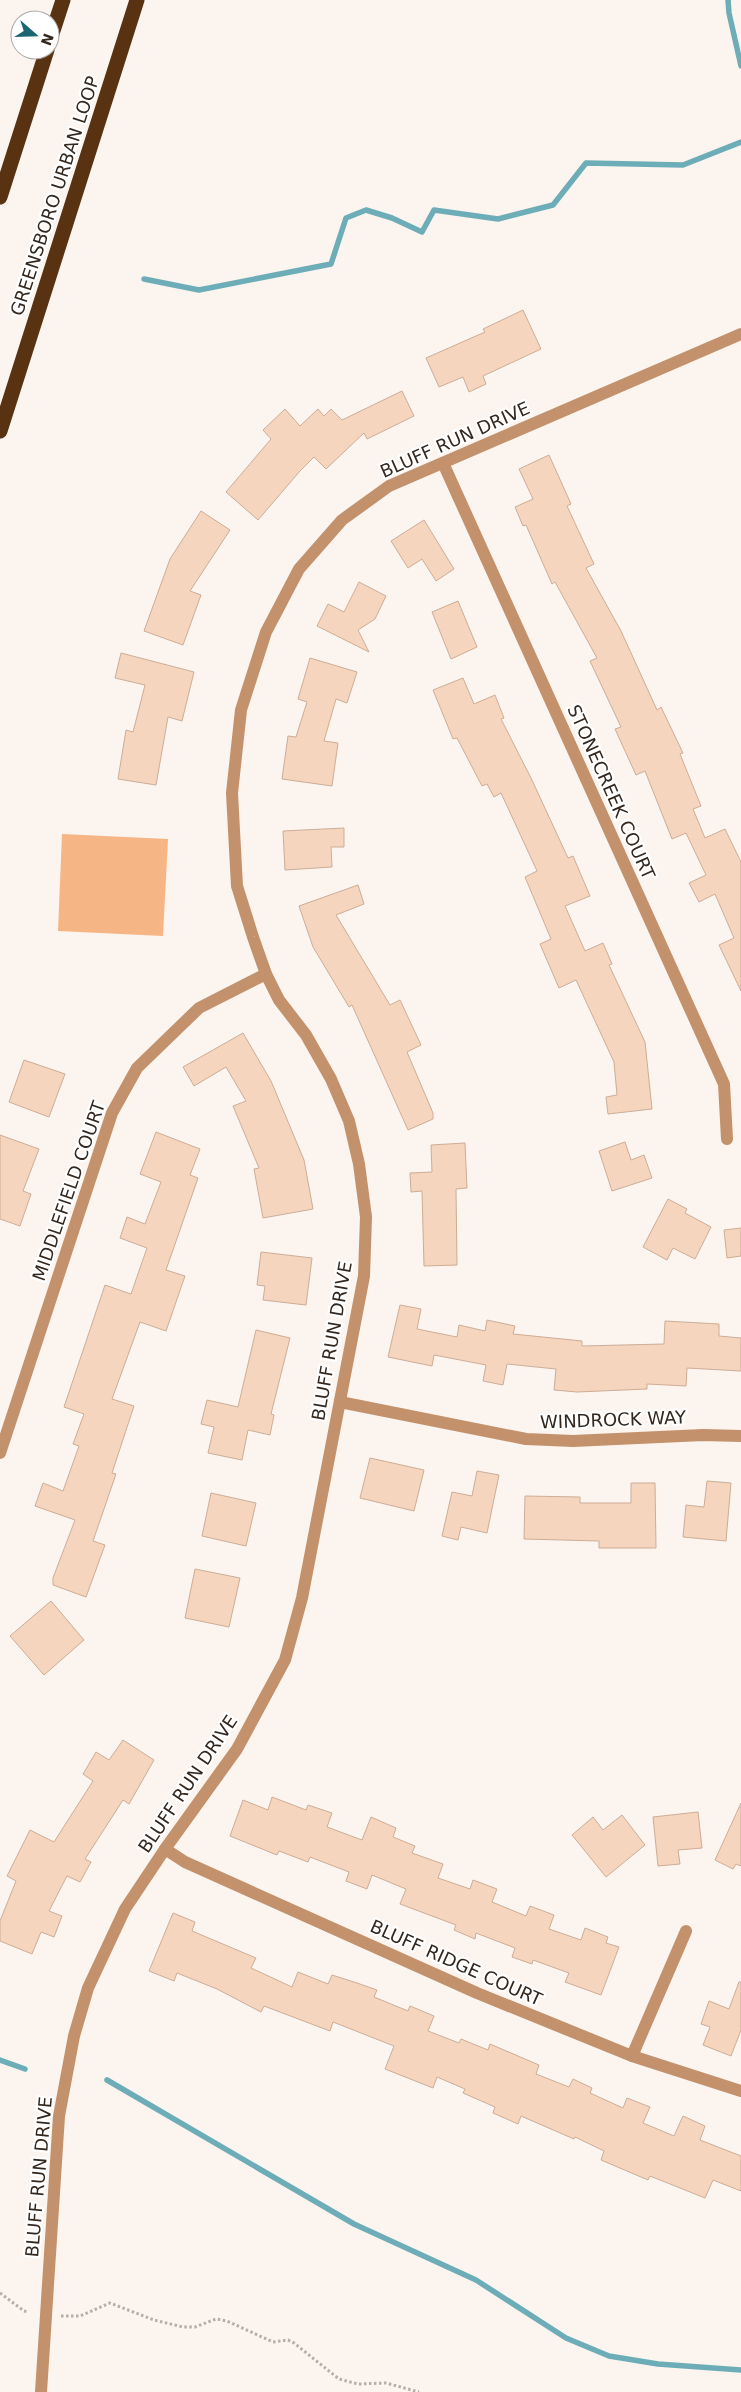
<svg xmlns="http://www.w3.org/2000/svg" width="741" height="2392" viewBox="0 0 741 2392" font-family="'DejaVu Sans',sans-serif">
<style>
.green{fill:#f6b584}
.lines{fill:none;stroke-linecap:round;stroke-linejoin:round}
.stream{stroke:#6dadb7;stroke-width:5.5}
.building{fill:#f5d5be;stroke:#cdad96}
.path{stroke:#b7aea8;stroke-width:3;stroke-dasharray:2.5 2.5;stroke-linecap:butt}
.minor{stroke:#c3916b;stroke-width:12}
.highway{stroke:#593212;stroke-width:15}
.labels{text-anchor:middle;stroke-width:4.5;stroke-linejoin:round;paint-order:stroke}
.street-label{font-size:18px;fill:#33271e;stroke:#fff}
</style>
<rect width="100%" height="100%" fill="#fbf4ef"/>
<polygon class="green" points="62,834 168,839 163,936 58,931"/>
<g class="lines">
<g class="stream">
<polyline points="728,0 729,13 741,66"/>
<polyline points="144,279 199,290 331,264 346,218 366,210 392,218 422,232 434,210 498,219 553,205 586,163 683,165 741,142"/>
<polyline points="0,2060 25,2069"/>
<polyline points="107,2080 354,2224 476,2280 566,2338 609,2356 658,2364 741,2370"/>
</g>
</g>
<g class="building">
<polygon points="523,310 541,349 483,376 486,384 469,392 463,377 439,387 426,358 485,332 483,329"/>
<polygon points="402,391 414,416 367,439 364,433 326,469 314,457 300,471 258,520 226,492 271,439 263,430 285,409 300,426 318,409 324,416 331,409 342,420"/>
<polygon points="549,455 571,504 567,506 594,564 586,568 621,631 657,710 661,707 683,753 680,754 701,806 693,809 705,838 725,829 741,862 741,991 719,945 734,938 715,894 699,902 689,883 706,875 686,833 672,839 645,771 636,775 615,729 621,727 590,661 597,658 555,582 552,584 526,525 523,526 515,507 533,499 519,469"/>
<polygon points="201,511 230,530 190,591 201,595 183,645 144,631 170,559"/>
<polygon points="424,520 454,569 436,581 422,559 408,568 391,541"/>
<polygon points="359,582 386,596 375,619 358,630 369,652 317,626 328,604 344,612"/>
<polygon points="458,601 477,647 451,659 432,612"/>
<polygon points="121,653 194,672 182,721 168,717 156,785 118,779 126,730 133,732 145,685 115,678"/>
<polygon points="310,658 357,672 347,703 336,699 324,741 338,743 332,786 282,779 288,736 296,737 307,702 298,699"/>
<polygon points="463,678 474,704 495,695 504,718 501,719 531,778 568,858 573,856 590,896 565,906 585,951 603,943 612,964 609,965 645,1042 652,1109 608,1114 606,1097 617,1095 614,1062 576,980 559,988 540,944 551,939 525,877 537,871 501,793 494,797 487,784 482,786 457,738 453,739 433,690"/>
<polygon points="344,828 344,847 331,847 332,867 285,870 283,831"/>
<polygon points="358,885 364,904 336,915 390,1005 400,1000 421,1045 407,1052 433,1113 433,1119 408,1130 352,1005 349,1007 313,947 299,906"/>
<polygon points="243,1033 271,1081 304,1160 313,1209 263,1218 254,1169 259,1168 233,1106 246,1101 226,1067 194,1086 183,1067"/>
<polygon points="24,1060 65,1074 49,1117 9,1102"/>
<polygon points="156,1132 200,1149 190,1175 198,1178 166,1270 185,1276 166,1331 140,1322 112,1399 134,1406 112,1473 116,1474 93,1541 105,1545 86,1597 53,1585 53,1578 75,1520 35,1506 43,1483 63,1491 79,1446 73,1444 84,1414 64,1407 105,1285 131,1294 147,1248 120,1238 127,1217 145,1224 161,1182 140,1174"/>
<polygon points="0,1135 39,1149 23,1191 31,1194 20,1226 0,1219"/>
<polygon points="625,1142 631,1160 644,1155 652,1178 612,1191 599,1151"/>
<polygon points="465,1143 467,1188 456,1189 457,1265 424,1266 422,1191 411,1192 410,1173 432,1172 431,1145"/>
<polygon points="668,1199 687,1209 685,1213 711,1227 695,1259 673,1248 667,1260 643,1247"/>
<polygon points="741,1228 741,1256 727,1258 724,1230"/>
<polygon points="261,1252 312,1258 306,1305 263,1300 265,1286 257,1285"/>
<polygon points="400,1305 421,1309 417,1329 457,1337 459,1325 485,1331 487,1320 515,1326 513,1334 582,1341 582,1346 664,1344 665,1321 719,1324 719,1336 741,1338 741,1371 687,1368 686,1386 647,1384 647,1389 577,1392 554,1390 556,1369 507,1364 503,1385 483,1381 486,1365 434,1355 432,1366 388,1357"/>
<polygon points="256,1330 290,1338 271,1414 274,1415 270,1435 248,1430 242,1460 208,1453 214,1427 201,1424 207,1400 238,1407"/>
<polygon points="370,1458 424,1470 414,1511 360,1498"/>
<polygon points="477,1471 499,1475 487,1533 461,1527 458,1540 442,1536 452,1492 472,1496"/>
<polygon points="707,1481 731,1483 726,1541 683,1537 686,1505 704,1507"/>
<polygon points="631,1483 655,1483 656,1548 599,1548 599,1541 524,1539 525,1496 580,1497 580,1503 631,1503"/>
<polygon points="211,1493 256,1503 246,1546 202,1536"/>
<polygon points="195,1569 240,1578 229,1627 185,1618"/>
<polygon points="51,1601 84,1640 44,1675 10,1636"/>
<polygon points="123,1740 154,1760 129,1804 123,1800 85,1859 91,1862 80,1882 67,1876 49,1911 62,1916 54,1937 41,1932 32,1954 0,1941 0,1921 16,1881 7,1876 30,1830 54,1842 93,1781 83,1774 96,1752 109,1760"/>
<polygon points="272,1797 306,1810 308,1805 332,1813 327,1827 362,1840 371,1817 396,1828 393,1837 415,1846 412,1853 443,1864 438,1878 470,1889 473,1880 497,1889 492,1902 526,1916 530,1906 554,1915 549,1929 581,1940 585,1928 608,1937 606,1943 619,1947 601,1995 565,1982 569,1973 533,1960 532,1964 512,1957 515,1948 476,1933 475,1939 454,1930 456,1925 400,1904 406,1889 372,1875 367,1889 346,1881 349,1872 310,1857 308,1862 279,1851 277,1855 230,1836 243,1800 268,1810"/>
<polygon points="741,1803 741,1866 736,1864 733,1869 715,1860"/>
<polygon points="698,1812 702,1848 678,1850 680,1864 658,1866 653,1817"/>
<polygon points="622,1815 645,1845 606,1877 572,1835 593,1817 603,1830"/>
<polygon points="173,1913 195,1922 192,1931 256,1958 251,1968 292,1987 298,1972 328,1984 332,1975 357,1983 377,1990 374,1997 408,2011 410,2006 434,2016 428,2031 459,2043 461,2039 488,2050 490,2044 539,2065 536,2074 569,2087 573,2079 592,2088 590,2093 623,2108 627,2098 650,2107 643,2123 674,2136 683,2116 705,2126 700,2140 741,2156 741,2191 713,2180 705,2198 650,2176 648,2180 601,2160 604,2151 575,2137 574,2139 521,2116 518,2124 493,2113 495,2107 463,2093 465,2089 437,2077 433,2088 385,2069 394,2046 333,2022 330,2031 264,2006 261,2012 217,1989 177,1973 174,1981 149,1971"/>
<polygon points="739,1982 741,1982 741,2030 731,2056 703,2045 710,2027 701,2024 709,2001 729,2009"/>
</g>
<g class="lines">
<g class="path">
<polyline points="0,2293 24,2311 28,2312"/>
<polyline points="61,2316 80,2316 110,2303 154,2320 183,2327 195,2327 216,2319 227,2321 273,2342 288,2340 294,2343 339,2379 358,2384 386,2383 419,2392"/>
</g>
<g class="minor">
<polyline points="443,463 724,1084 727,1139"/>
<polyline points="340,1402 526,1439 573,1441 703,1435 741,1436"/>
<polyline points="0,1453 112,1113 137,1068 199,1008 266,974"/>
<polyline points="165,1849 185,1862 477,1993 632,2056 741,2091"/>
<polyline points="632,2056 686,1931"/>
<polyline points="41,2392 59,2116 74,2036 88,1988 125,1909 165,1849 237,1749 285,1660 302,1598 364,1276 366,1217 359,1164 349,1121 331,1079 306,1035 279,1000 266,974 253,937 237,886 232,793 241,710 266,632 299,569 342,520 389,486 741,334"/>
</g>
<g class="highway">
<polyline points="50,40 63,0"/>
<polyline points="0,197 47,50"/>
<polyline points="0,431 137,0"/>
</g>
</g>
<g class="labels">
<g class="street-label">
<text transform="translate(55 196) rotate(-72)" y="6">GREENSBORO URBAN LOOP</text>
<text transform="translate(455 440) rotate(-24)" y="6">BLUFF RUN DRIVE</text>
<text transform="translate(611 792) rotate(66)" y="6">STONECREEK COURT</text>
<text transform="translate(69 1191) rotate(-71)" y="6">MIDDLEFIELD COURT</text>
<text transform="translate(332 1341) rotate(-80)" y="6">BLUFF RUN DRIVE</text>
<text transform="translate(613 1420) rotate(-2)" y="6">WINDROCK WAY</text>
<text transform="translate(188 1784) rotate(-56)" y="6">BLUFF RUN DRIVE</text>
<text transform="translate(456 1963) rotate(24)" y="6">BLUFF RIDGE COURT</text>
<text transform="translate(39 2177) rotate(-85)" y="6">BLUFF RUN DRIVE</text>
</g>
</g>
<g transform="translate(35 35) rotate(110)"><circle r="24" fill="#ffffff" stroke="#ada9a5"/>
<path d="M0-4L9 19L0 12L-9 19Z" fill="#1c6672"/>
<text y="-8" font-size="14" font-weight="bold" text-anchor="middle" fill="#33271e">N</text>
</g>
</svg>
